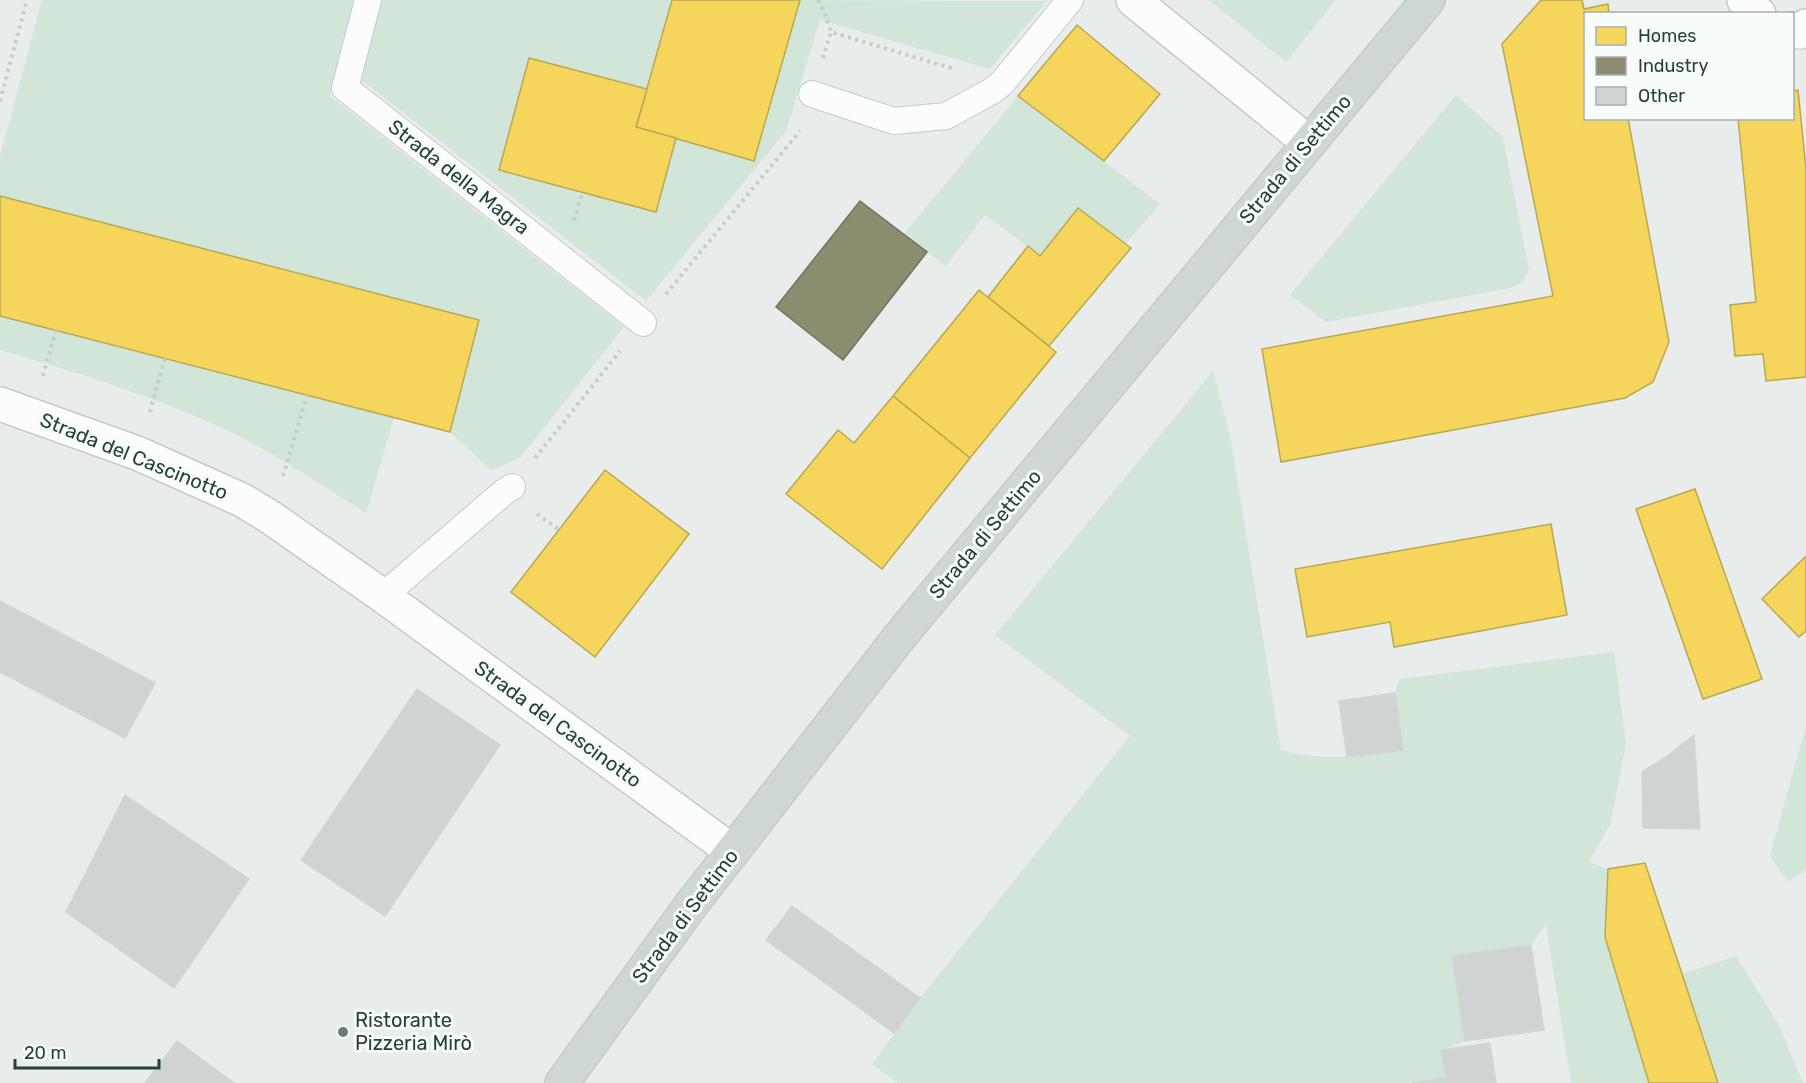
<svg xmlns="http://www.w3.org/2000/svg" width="1806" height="1083" viewBox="0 0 1806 1083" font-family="Rubik,sans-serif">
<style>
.green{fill:#d1e6d8}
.homes{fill:#f6d55c;stroke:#b7a952;stroke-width:1.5}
.industry{fill:#8c8c6e;stroke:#6d765e;stroke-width:1.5}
.building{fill:#cfd4d2;stroke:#d1d6d4;stroke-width:1.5}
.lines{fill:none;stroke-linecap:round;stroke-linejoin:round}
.lane-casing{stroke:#c5cac8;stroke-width:28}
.street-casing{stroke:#c5cac8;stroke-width:36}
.primary-casing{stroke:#c3ccc9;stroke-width:36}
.path{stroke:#c3ccca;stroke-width:4;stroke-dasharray:3 4.5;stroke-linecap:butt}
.lane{stroke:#fcfcfc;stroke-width:26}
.street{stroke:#fcfcfc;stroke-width:33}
.primary{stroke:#cfd7d5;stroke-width:33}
.poi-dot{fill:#697e78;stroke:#f7fbf9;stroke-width:2}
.labels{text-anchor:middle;stroke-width:6;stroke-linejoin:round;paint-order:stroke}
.street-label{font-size:20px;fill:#24423a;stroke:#f7fbf9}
.poi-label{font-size:20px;fill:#24423a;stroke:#f7fbf9;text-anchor:start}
</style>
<rect width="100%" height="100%" fill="#e8edeb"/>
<g class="green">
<polygon points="42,0 354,0 330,96 624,327 520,458 491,470 450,432 479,320 0,196 0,156"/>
<polygon points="382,0 672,0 647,89 500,170 656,212 676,138 754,161 800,0 1047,1 990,69 820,20 786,131 646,301 361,80"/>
<polygon points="1209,0 1336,0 1286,62"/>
<polygon points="1456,95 1503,137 1529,270 1522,282 1511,288 1326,322 1290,295"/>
<polygon points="1018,96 1160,204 1126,244 1077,209 1040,256 985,215 946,266 904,234"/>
<path d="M0 316 394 418 366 513C319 484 272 451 220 427 150 395 75 372 0 350Z"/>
<path d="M1213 371 1231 440 1281 750C1324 762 1359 756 1403 750L1395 693 1400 679 1614 652 1626 743 1611 823 1589 862 1608 869 1605 937 1649 1083H1571L1546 925 1531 945 1452 956 1465 1041 1441 1050 1446 1078 1407 1083H898L872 1064 920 998 1130 736 995 635Z"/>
<polygon points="1806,725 1806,870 1788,882 1770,856"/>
<polygon points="1736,956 1779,1025 1803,1083 1718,1083 1682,974"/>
</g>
<g class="homes">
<polygon points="672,0 800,0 754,161 636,127"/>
<polygon points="1541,0 1582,0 1584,9 1608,4 1609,14 1586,14 1586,118 1628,118 1669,342 1653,382 1625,398 1281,462 1262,349 1553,296 1502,44"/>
<polygon points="1077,25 1160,94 1104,161 1018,96"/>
<polygon points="529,58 647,89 636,127 676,138 656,212 499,170"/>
<polygon points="1798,90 1806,169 1806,377 1766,381 1763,354 1735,356 1730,305 1756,302 1738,118 1792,118 1792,91"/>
<polygon points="0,196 479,320 450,432 0,316"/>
<polygon points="1078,208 1131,248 1049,346 988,297 1028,246 1040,256"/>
<polygon points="979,290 1056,352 970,458 893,396"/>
<polygon points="893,396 970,458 882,569 786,494 838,430 854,443"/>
<polygon points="605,470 689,534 595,657 511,592"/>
<polygon points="1695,489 1762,679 1703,699 1636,509"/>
<polygon points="1551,524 1567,615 1394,647 1390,622 1307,637 1295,569"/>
<polygon points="1806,556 1806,631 1799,637 1762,599"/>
<polygon points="1645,863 1682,974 1718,1083 1649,1083 1605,937 1608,869"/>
</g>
<polygon class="industry" points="860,201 927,252 843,360 776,307"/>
<g class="building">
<polygon points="0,601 155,683 125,738 0,672"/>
<polygon points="417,689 500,745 385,916 301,860"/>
<polygon points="1395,693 1403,750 1347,757 1339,701"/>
<polygon points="1694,735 1700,829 1643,828 1642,772 1666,757"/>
<polygon points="125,795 249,879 174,988 66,912"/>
<polygon points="792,906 920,998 894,1033 766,940"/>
<polygon points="1531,945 1544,1030 1465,1041 1452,956"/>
<polygon points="177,1041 234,1083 145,1083"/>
<polygon points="1490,1043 1496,1083 1411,1083 1446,1078 1441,1050"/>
</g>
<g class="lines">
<defs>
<g id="lane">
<polyline points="368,0 345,88 643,323"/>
<polyline points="812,94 894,121 946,116 992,91 1002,83 1070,0"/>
<polyline points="383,596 504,492 512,487"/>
</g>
<g id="street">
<polyline points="1133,0 1308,142"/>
<polyline points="1744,0 1759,14"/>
<polyline points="1792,29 1800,32 1806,26"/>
<polyline points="0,404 137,453 242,500 270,517 383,596 732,851"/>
</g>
<polyline id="primary" points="562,1083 691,905 901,635 1428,0"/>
</defs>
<use href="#lane" class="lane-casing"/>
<use href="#street" class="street-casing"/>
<use href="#primary" class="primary-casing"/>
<g class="path">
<polyline points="818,0 824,11 831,32"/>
<polyline points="823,58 831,32 954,69"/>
<polyline points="0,101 27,0"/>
<polyline points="574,220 582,193"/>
<polyline points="666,294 800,131"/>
<polyline points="43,376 56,330"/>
<polyline points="150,412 165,358"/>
<polyline points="535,458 620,351"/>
<polyline points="283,476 307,395"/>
<polyline points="537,514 559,530"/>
</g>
<use href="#lane" class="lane"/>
<use href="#street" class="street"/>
<use href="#primary" class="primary"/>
</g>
<circle class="poi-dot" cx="343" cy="1032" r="6"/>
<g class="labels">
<g class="street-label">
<text transform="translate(1295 159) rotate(-50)" y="7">Strada di Settimo</text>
<text transform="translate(459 177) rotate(38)" y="7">Strada della Magra</text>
<text transform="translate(134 456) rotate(22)" y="7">Strada del Cascinotto</text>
<text transform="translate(985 534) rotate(-50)" y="7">Strada di Settimo</text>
<text transform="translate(558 724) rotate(36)" y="7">Strada del Cascinotto</text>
<text transform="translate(685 916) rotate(-53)" y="7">Strada di Settimo</text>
</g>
<g class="poi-label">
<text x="355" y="1027">Ristorante<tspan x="355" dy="23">Pizzeria Mirò</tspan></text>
</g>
</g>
<rect x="1584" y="12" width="210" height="108" fill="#f7fbf9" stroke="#a3b1ad" stroke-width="1.5"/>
<rect x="1596" y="27" width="30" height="18" fill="#f6d55c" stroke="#a3b1ad" stroke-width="1.5"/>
<text x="1638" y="42" font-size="18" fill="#24423a">Homes</text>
<rect x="1596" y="57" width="30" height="18" fill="#8c8c6e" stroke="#a3b1ad" stroke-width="1.5"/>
<text x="1638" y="72" font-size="18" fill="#24423a">Industry</text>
<rect x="1596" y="87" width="30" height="18" fill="#cfd4d2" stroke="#a3b1ad" stroke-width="1.5"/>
<text x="1638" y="102" font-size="18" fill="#24423a">Other</text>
<path d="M15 1059v9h144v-9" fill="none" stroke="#24423a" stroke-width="3"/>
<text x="24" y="1059" font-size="18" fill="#24423a" stroke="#f7fbf9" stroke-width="4.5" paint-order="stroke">20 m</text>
</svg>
